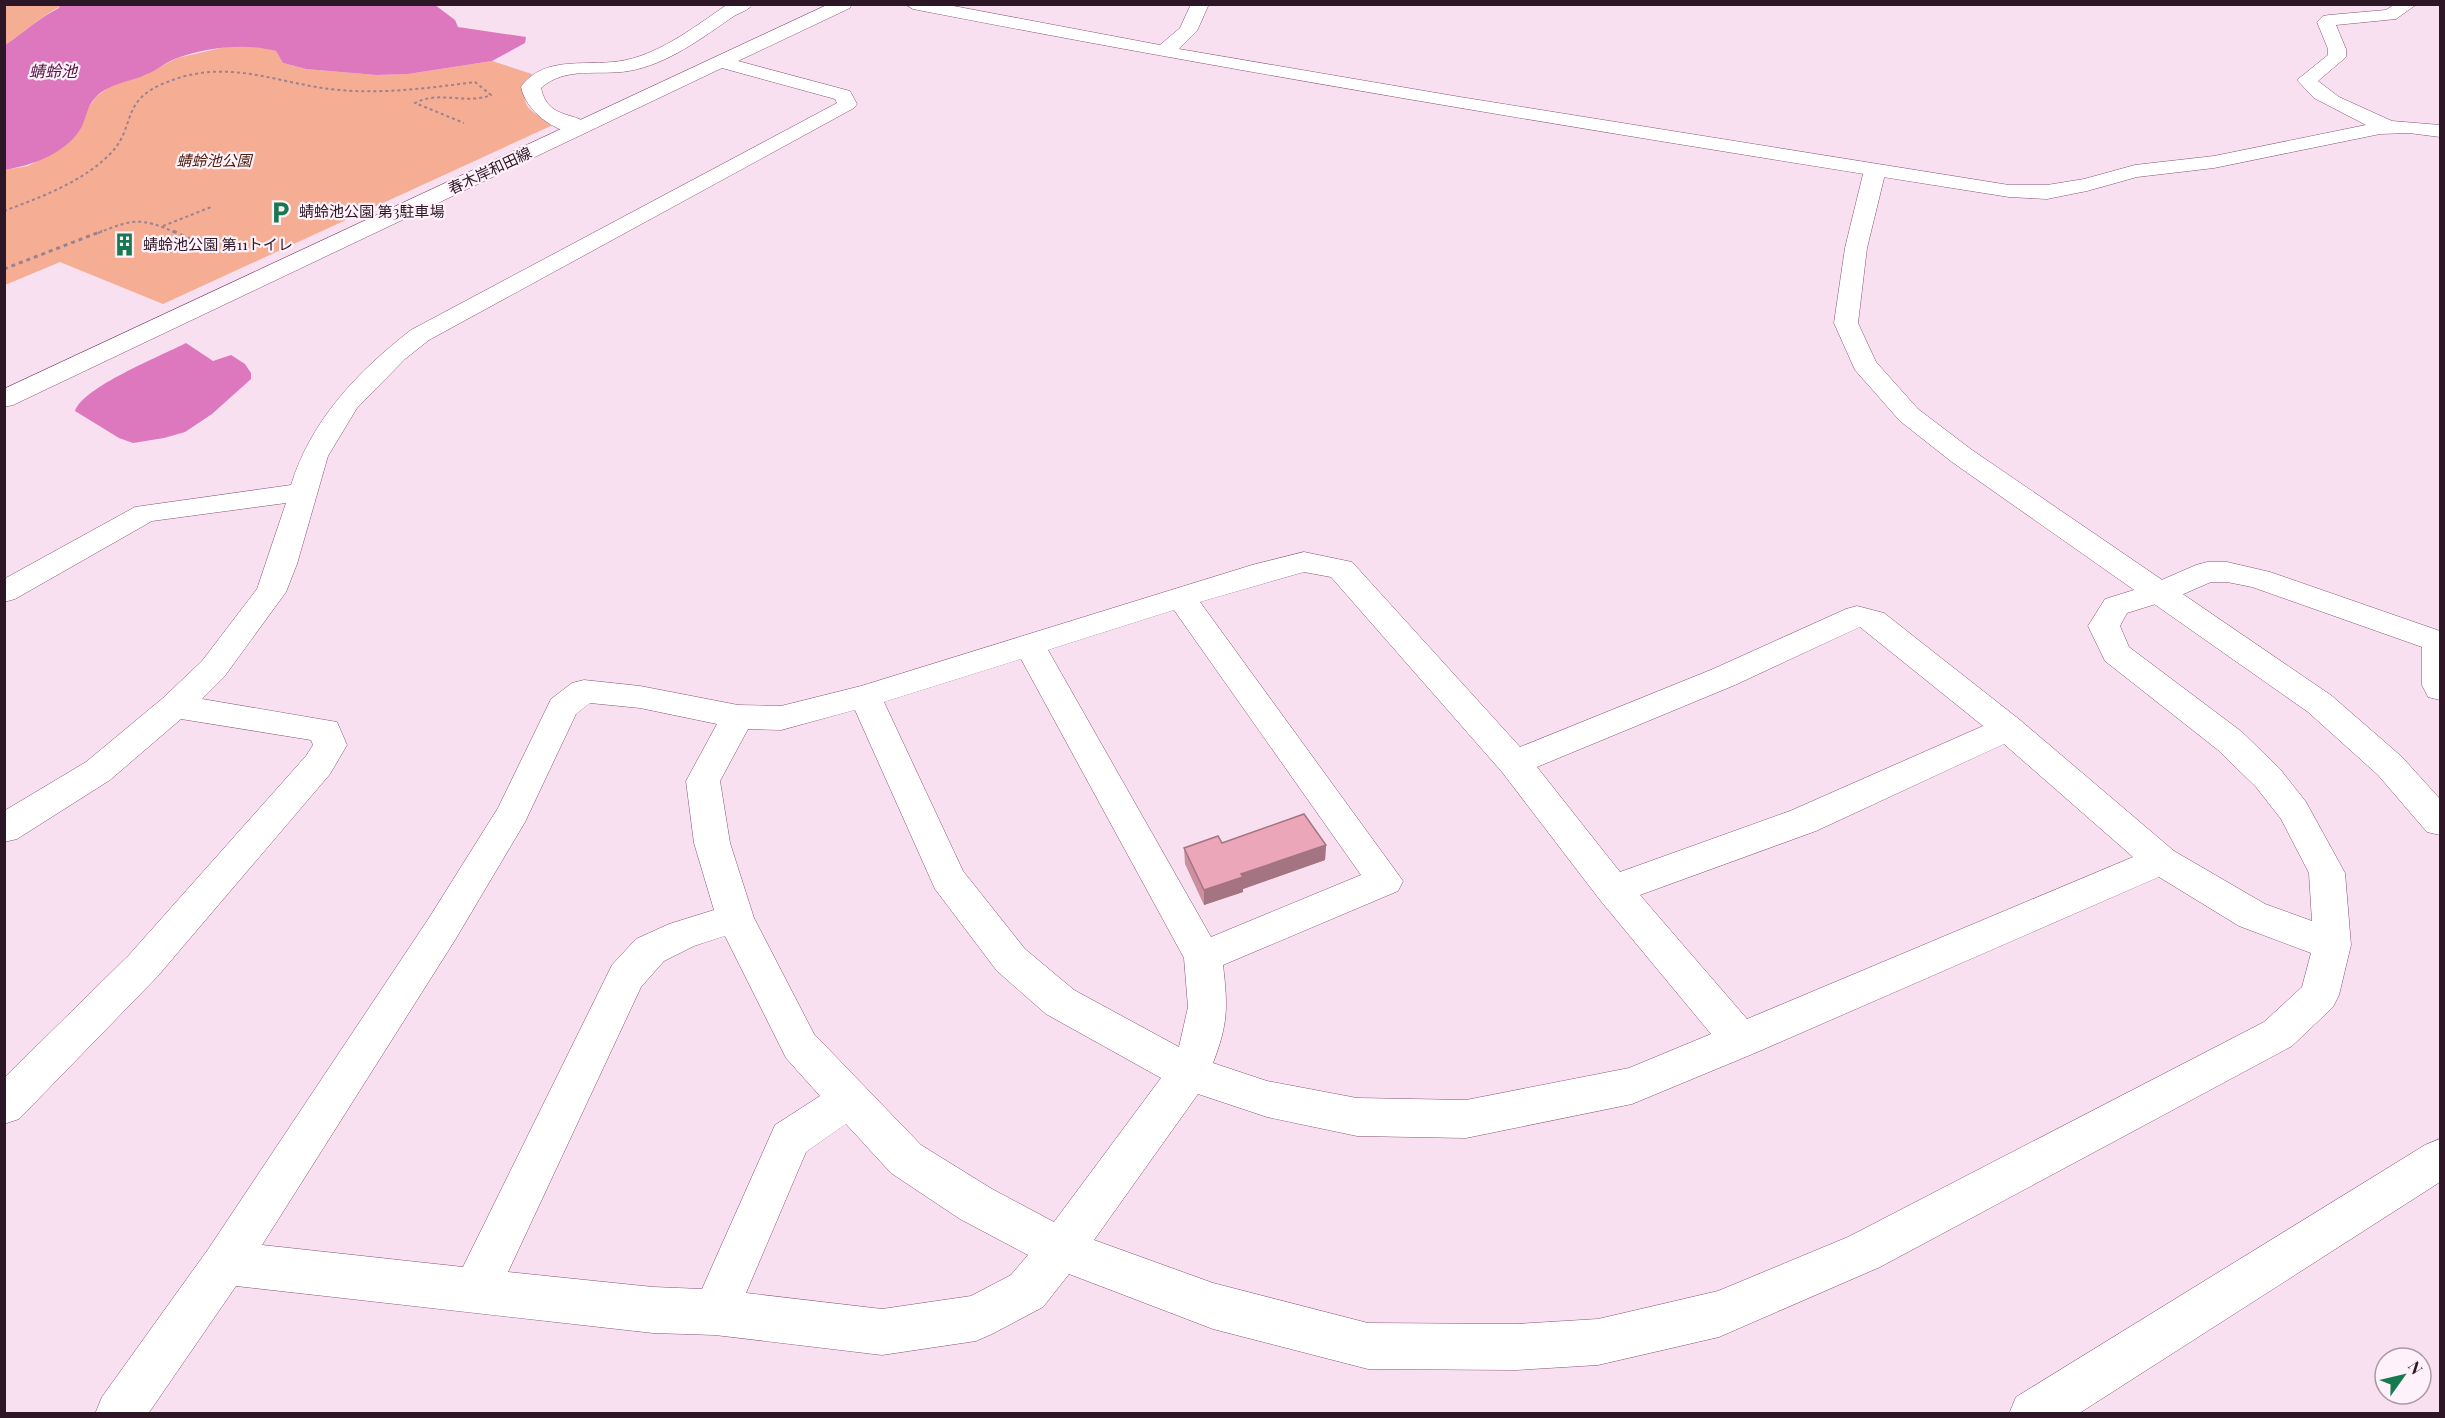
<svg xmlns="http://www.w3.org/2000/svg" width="2445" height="1418" viewBox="0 0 2445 1418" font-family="'Playfair Display','Noto Sans JP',serif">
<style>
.green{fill:#f5ad94}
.water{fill:#dd77be}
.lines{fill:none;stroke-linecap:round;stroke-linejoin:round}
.street-casing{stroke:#865276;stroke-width:1}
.secondary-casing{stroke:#865276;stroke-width:1}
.path-far1{stroke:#9a8291;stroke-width:2;stroke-dasharray:3 3;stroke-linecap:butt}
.path{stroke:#9a8291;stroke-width:3;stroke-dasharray:4 4;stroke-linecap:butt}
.street{fill:#fff;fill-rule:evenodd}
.secondary{fill:#fff;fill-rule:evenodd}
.wall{fill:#ca8fa0}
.shaded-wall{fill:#a47482}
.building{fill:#eba6ba;stroke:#a47482;stroke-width:1.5}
.labels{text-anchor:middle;stroke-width:4.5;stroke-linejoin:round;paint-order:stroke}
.far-park-label{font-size:15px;font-style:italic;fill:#4d2010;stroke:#fef1f9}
.far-street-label{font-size:15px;fill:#2d1726;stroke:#fef1f9}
.far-poi-label{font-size:15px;fill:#2d1726;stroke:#fef1f9;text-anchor:start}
.far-water-label{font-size:16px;font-style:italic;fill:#4f0f3f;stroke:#fef1f9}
</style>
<rect width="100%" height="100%" fill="#f9e0f0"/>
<g class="green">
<path d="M5 5H60L59 7C39 18 23 33 5 45Z"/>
<path d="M230 46H258L276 51 283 63 306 69 376 75 408 74 492 61 532 74C515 103 528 112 555 124L163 304 60 262 5 285V170L28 166 62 148 80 130 87 110 96 97 112 85 145 75 177 58Z"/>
</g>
<g class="water">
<path d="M60 5H435L455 20 458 27 526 37 525 43 492 61 408 74 376 75 306 69 283 63 276 51C244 43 209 47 177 58 166 62 156 71 145 75 127 83 109 83 95 98 86 108 86 120 80 130 63 155 32 165 5 170V45C23 33 39 18 59 8Z"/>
<path d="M186 343 213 361 231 355 245 364 251 373V379L212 414 185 432 164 438 133 443 119 438 75 411C83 387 161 356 186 343Z"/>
</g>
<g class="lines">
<defs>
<g id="street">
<path d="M728 4H753C749 10 741 12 734 16 702 38 668 64 629 71 599 76 565 66 541 88 548 122 579 110 591 128L588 132C562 139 526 113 521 87 545 53 591 68 626 60 663 52 697 25 728 4Z"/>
<path d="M905 4H943L1160 45 1180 28 1191 4H1209L1197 31 1179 49 1460 97 2009 185H2047L2084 179 2135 165 2214 156 2366 125 2314 98 2297 80 2328 55V49L2317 22 2323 16 2329 15 2386 10 2395 4H2417L2396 19 2336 25 2346 49V57L2318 81 2339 97 2392 121 2440 125V137L2409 133 2380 134 2214 168 2137 177 2087 191 2047 199 2009 197C1643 139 1277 80 913 9Z"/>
<path d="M1304 552 1352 562 1520 747 1713 669 1846 609 1857 606 1884 613 2020 720 2174 851 2265 904 2312 921 2309 873 2281 819 2256 787 2218 750 2105 661 2088 626 2105 599 2150 585 2196 565 2207 562H2227L2270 572 2440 631V700L2428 697 2422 685V647L2252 587 2227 582H2211L2172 599 2127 613 2120 626 2129 647 2242 732 2280 769 2306 802 2345 873 2351 945 2339 995 2333 1007 2292 1046 1880 1267 1719 1337 1598 1365 1516 1370 1368 1369 1213 1329 1069 1274 1043 1307 992 1334 976 1341 882 1355 715 1335 653 1333 236 1286 148 1414H95L102 1397 209 1248 429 918 498 808 551 699 572 683 584 680 640 686 738 705 781 706 861 686 1252 565ZM1304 572 1331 577 1502 772 1600 900 1711 1034 1629 1068 1466 1100 1357 1098 1267 1081 1213 1063C1228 1024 1228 1007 1223 965L1398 891 1403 881 1200 602ZM1174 610 1361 875 1211 937 1048 650ZM1860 627 1983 726 1790 811 1620 872 1537 767 1735 685ZM1021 659 1184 958 1188 1007 1179 1047 1074 990 1025 949 963 871 884 702ZM590 703 640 708 717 724 686 781 694 843 714 910 669 924 636 939 612 965 463 1267 262 1245 455 940 525 822 576 714ZM855 710 935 889 997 971 1046 1014 1161 1078 1054 1222 992 1189 921 1145 814 1034 754 918 730 843 720 781 748 729 781 730ZM2004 744 2133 857 1747 1019 1640 895 1816 831ZM2159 877 2239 926 2311 953 2302 987 2264 1022 1848 1237 1718 1291 1598 1319 1516 1324 1368 1323 1213 1283 1094 1240 1198 1094 1267 1117 1357 1136 1466 1138 1632 1104 1755 1053ZM725 936 786 1058 820 1096 775 1125 702 1289 653 1287 508 1272 641 987 664 961 694 946ZM846 1124 891 1173 960 1219 1028 1255 1011 1275 971 1296 882 1309 746 1293 806 1152Z"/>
</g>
<g id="secondary">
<path d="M829 4H852L850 8 738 61 850 91 857 104 854 108 429 340 405 359 357 408 328 456 297 564 286 592 224 677 202 699 337 722 347 745 330 774 157 977 19 1119 4 1124V1078L129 955 306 756 313 745 311 740 181 719 110 780 17 839 4 842V811L86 762 163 698 202 661 257 589 286 503 152 521 15 599 4 602V579L135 507 291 485C311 420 358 371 411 330L837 103 835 99 722 68 13 405 4 407V389Z"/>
<polygon points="1875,164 1882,166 1886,170 1867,248 1858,323 1876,362 1918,409 1972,450 2332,696 2402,757 2440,799 2440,835 2427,832 2378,775 2308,712 1952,462 1900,421 1855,370 1834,323 1845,248 1864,170 1868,166"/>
<polygon points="2440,1139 2440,1182 2078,1414 2009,1414 2016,1397 2425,1145"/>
</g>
</defs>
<use href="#street" class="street-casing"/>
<use href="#secondary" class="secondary-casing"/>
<g class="path-far1">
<path d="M4 211C41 197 83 182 111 153 135 128 121 103 160 85 227 55 274 84 339 90 384 94 430 88 475 82L491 95C466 105 439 90 415 103L464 123"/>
<polyline points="163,226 211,207"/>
<path d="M98 233C133 219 141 217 176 233"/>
</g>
<g class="path">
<polyline points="173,231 192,240"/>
<polyline points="4,269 102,231"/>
</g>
<use href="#street" class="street"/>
<use href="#secondary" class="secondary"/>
</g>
<polygon class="wall" points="1222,843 1326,845 1325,860 1243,889 1243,892 1204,905 1185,864 1184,848"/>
<polygon class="shaded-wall" points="1326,845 1325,860 1243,889 1243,892 1204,905 1204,890 1241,874"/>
<polygon class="building" points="1304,814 1326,845 1241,874 1243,877 1204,890 1184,848 1218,836 1222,843"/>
<defs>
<symbol id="parking-bare" viewBox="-9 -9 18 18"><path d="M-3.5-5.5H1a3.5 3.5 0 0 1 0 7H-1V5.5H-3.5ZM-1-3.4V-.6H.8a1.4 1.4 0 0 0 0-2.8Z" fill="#177950" stroke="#fef1f9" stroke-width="2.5" paint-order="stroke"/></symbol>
<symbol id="building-bare" viewBox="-9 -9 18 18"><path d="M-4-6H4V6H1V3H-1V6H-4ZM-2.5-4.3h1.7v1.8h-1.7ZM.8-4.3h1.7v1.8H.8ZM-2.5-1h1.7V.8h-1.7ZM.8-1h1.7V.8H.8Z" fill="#177950" stroke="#fef1f9" stroke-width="2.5" paint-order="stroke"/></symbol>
</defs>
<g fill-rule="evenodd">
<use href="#parking-bare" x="264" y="196" width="33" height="33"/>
<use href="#building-bare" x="108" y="228" width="33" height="33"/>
</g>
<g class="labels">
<g class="far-park-label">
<text x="214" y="166">蜻蛉池公園</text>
</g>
<g class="far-street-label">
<text transform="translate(490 171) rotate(-25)" y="5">春木岸和田線</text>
</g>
<g class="far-poi-label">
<text x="299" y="217">蜻蛉池公園 第3駐車場</text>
<text x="143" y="250">蜻蛉池公園 第11トイレ</text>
</g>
<g class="far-water-label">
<text x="53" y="77">蜻蛉池</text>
</g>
</g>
<rect width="2445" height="1418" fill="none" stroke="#2d1726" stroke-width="12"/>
<g transform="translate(2403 1376) rotate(56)"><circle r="28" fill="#fef1f9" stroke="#aa9aa5" stroke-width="1.5"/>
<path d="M0-4.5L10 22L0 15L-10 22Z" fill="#177950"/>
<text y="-9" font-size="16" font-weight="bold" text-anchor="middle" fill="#2d1726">N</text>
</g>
</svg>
